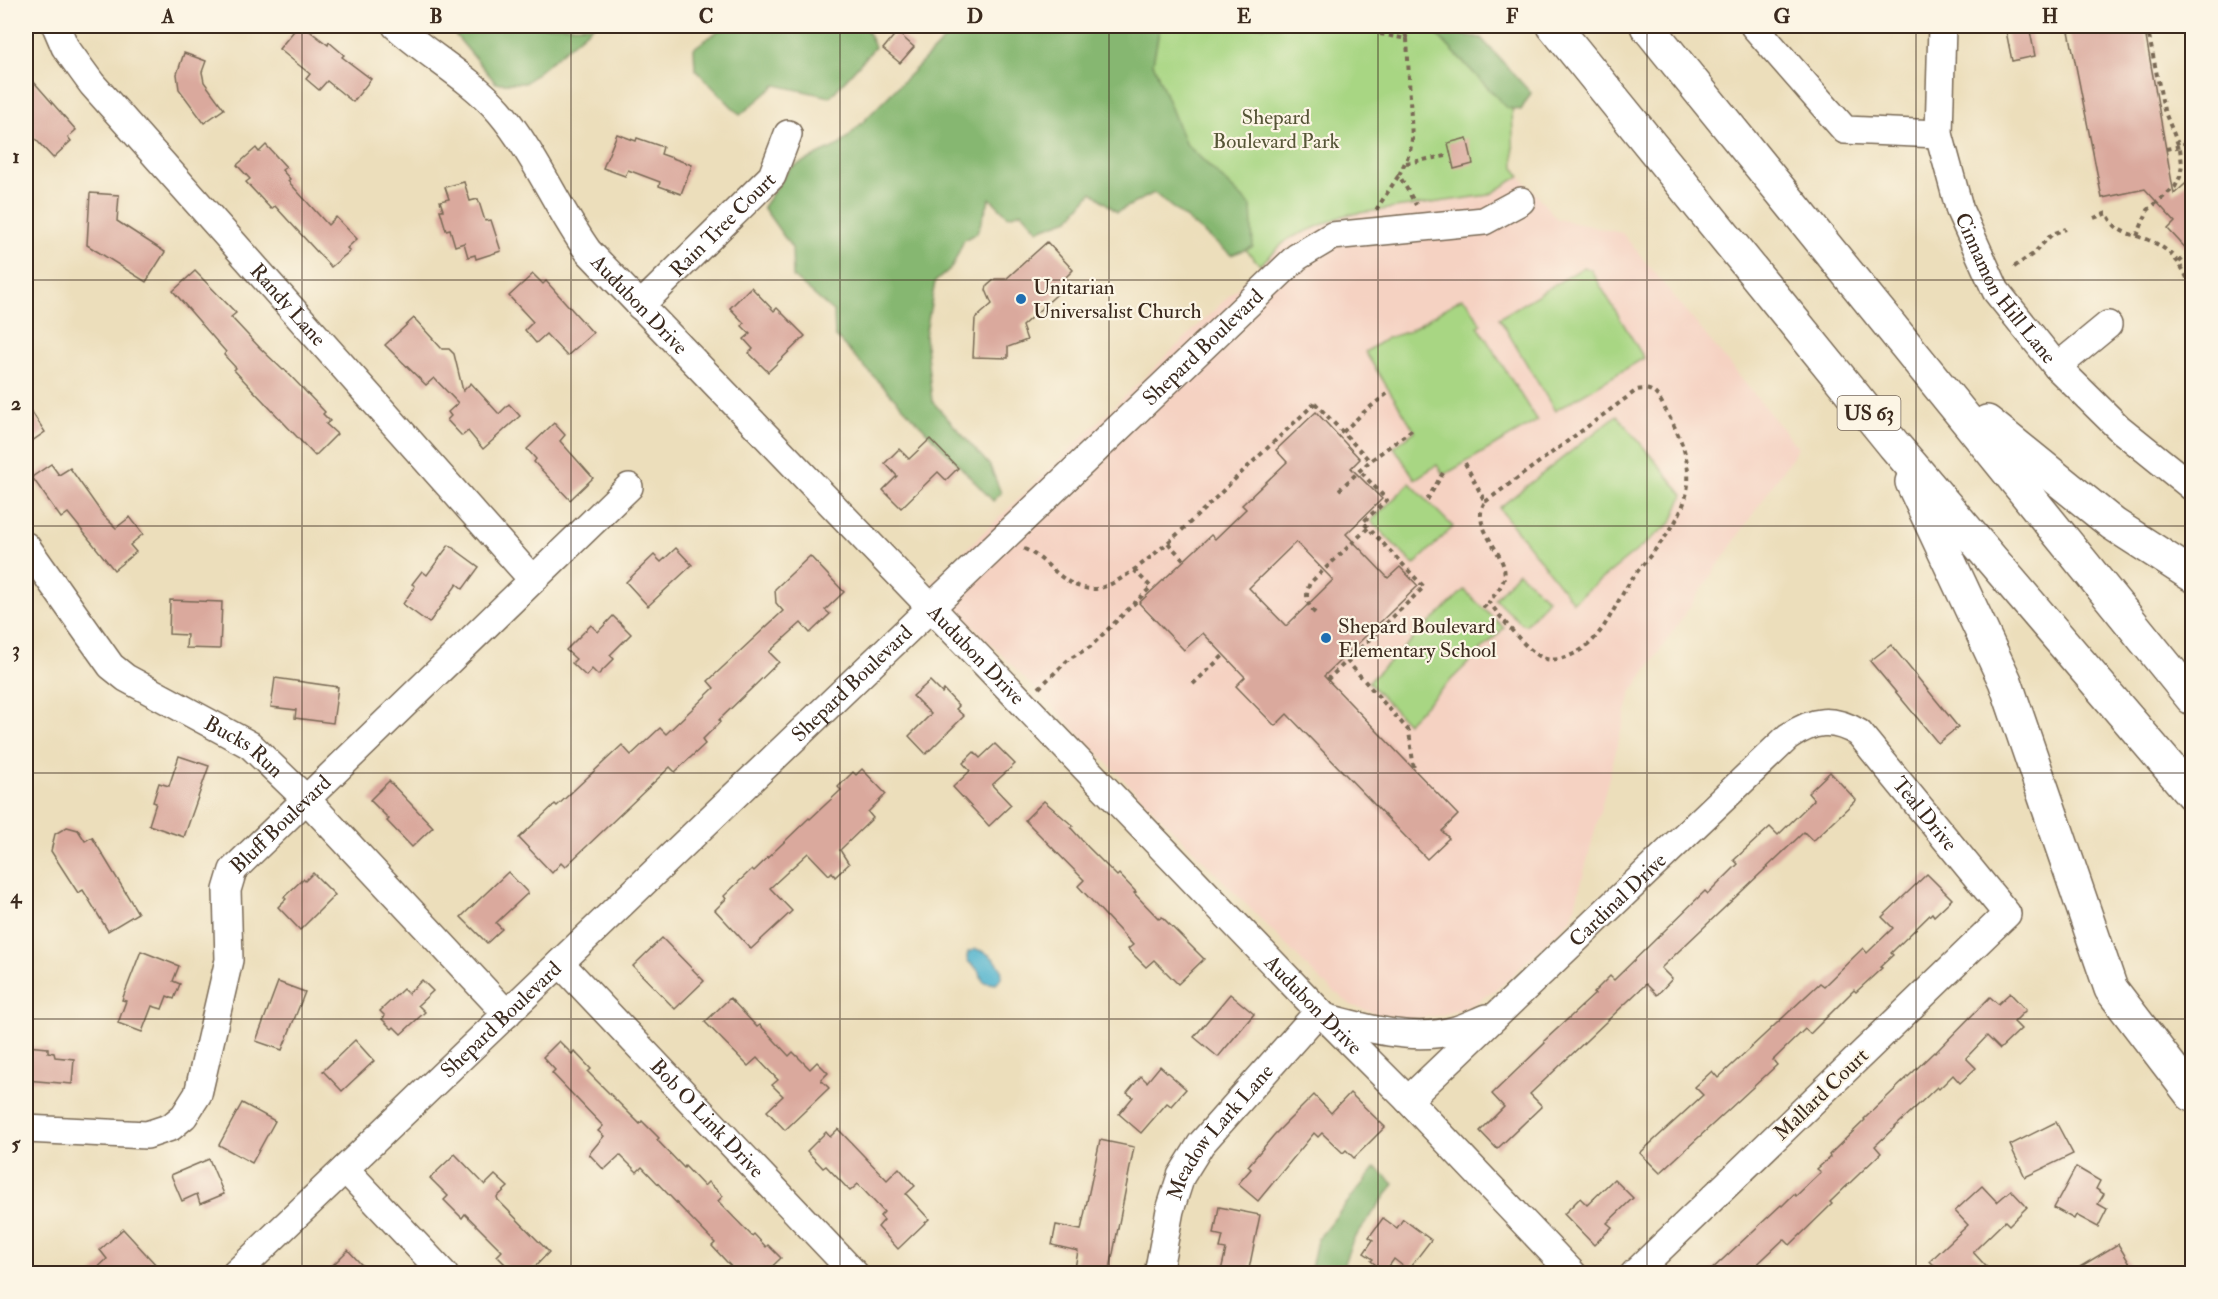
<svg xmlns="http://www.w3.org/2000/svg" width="2218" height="1299" viewBox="0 0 2218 1299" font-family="'IM FELL Double Pica',serif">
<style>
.built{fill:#f5d2c2}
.green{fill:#a8d683;stroke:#728050;stroke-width:1.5}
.forest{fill:#86b771;stroke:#607048;stroke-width:1.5}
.water{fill:#4fb3ce;stroke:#456e76;stroke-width:1.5}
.building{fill:#daa99d;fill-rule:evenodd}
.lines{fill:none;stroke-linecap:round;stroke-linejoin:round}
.minor-casing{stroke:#796955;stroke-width:30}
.highway-casing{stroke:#796955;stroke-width:36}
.path{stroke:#796955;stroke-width:4;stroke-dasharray:4.5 4.5;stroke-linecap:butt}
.minor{stroke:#fff;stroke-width:27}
.highway{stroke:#fff;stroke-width:33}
.grid{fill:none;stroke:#3b2a1e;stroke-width:1.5;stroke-opacity:0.55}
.poi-dot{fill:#1f6fb2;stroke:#fcf5e5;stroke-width:2}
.labels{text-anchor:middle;stroke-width:4.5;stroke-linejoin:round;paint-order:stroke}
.shield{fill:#fcf5e5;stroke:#75675a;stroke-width:1.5}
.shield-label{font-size:20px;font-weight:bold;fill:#3b2a1e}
.park-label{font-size:21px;fill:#565537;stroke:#fcf5e5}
.street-label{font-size:21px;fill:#3b2a1e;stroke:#fcf5e5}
.poi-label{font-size:21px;fill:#3b2a1e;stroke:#fcf5e5;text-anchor:start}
.neatline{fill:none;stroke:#3b2a1e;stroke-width:2}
.grid-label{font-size:20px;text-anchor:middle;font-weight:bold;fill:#3b2a1e}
</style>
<rect width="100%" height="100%" fill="#fcf5e5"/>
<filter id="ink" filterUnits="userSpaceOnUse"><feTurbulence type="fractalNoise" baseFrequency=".0167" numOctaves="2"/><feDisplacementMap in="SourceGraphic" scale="12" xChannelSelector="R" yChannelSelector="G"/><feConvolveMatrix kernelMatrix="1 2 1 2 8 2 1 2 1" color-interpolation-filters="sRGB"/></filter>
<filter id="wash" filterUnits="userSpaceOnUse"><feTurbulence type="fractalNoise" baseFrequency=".008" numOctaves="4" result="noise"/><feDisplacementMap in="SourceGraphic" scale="24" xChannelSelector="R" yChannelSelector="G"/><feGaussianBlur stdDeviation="1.35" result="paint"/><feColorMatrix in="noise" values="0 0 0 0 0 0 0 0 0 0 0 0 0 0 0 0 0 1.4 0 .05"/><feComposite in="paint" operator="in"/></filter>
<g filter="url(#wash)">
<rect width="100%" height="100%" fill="#ecdebb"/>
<polygon class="built" points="1520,176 1557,219 1622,233 1798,448 1631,693 1572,918 1502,985 1471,1006 1439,1016 1409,1019 1379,1015 1351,1005 1322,982 931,583 1288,239 1345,215 1489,195"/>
<g class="green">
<polygon points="1038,26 1436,26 1512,106 1514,167 1520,176 1489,195 1345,215 1288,239 1260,265"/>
<polygon points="1584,267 1591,270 1644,358 1555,411 1499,318"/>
<polygon points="1462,298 1468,302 1481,324 1478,326 1537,421 1444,475 1437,465 1415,479 1394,447 1415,431 1365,352 1387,338 1407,332"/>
<polygon points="1617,415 1683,495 1672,522 1573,602 1499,508"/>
<polygon points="1410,483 1453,527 1414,565 1371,521"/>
<polygon points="1518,572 1548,599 1526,625 1522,624 1495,599"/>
<polygon points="1464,590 1504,628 1407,723 1368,682"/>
</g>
<g class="forest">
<polygon points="448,26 593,26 525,83 496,83"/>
<polygon points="725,26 865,26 875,47 830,97 776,85 740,115 695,69 694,48"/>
<polygon points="945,26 1160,26 1153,63 1185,143 1251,206 1253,247 1231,255 1154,193 1117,212 1092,192 1069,219 1038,230 1022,212 1008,216 990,198 977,233 964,240 952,267 935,282 925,336 932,401 990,466 1001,493 993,501 835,336 834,312 793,277 792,248 763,207 790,168 841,144 949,35"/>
<polygon points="1429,26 1461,26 1464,35 1481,38 1531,93 1521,110 1507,108"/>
<polygon points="1376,1167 1394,1184 1353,1240 1340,1273 1310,1273 1317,1240"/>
</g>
<path class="water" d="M976 949C990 953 1012 970 996 984L984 982C981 978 980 972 976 968 970 962 965 963 968 952Z"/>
<g id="blocks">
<g class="building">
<polygon points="298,26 303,26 328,45 329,42 344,55 342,57 371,79 353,102 327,81 319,90 306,79 310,74 279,49"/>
<polygon points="2005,26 2029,26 2035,56 2012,61"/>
<polygon points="2068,26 2144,26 2174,194 2193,177 2193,256 2168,229 2175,222 2145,189 2102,198"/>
<polygon points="897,32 914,47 900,63 883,49"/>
<polygon points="184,53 206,61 202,72 204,82 224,109 204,123 179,89 177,74"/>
<polygon points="26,73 76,130 68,137 71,141 53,158 26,129"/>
<polygon points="617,134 636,141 637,138 663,147 661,154 692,165 681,194 659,186 660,182 628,170 625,176 603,168"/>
<polygon points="1467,138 1473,164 1454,169 1448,143"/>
<polygon points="266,145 286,167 282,170 290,179 288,181 328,225 336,217 357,239 347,248 350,251 331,267 275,206 271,209 246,182 250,179 237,165 256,148 259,152"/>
<polygon points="464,182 470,201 478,199 485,221 491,220 501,251 476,259 475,255 468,257 464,243 455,246 450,229 446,230 440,210 443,210 440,201 449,199 445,187"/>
<polygon points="90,193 119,195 117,221 165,252 146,282 87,245"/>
<polygon points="1047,242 1073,270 1063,280 1065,287 1022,326 1027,340 1008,347 1008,358 973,357 975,319 992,304 986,290 987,286 995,279 1006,279"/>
<polygon points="195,271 236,313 231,317 260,348 283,370 284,369 325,412 323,414 330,421 326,424 337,434 315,456 234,370 236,368 224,355 226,352 173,291"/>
<polygon points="533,274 543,284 546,281 593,333 567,356 546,334 536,343 525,330 533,322 509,296"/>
<polygon points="751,287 774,311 777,308 805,336 768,372 749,353 753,349 744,339 750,334 742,326 744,323 730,308"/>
<polygon points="414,318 442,349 449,349 454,354 463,391 471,383 499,414 509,404 520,416 483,449 468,431 462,436 447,420 451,416 448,412 458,403 434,378 426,385 385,345"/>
<polygon points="26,403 45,432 26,445"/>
<path d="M1316 412 1360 459 1351 468 1382 499 1346 534 1388 578 1400 567 1418 586 1324 676 1458 815 1442 831 1449 838 1427 859 1287 714 1275 726 1236 686 1245 677 1203 633 1184 650 1139 603 1211 535 1215 539 1246 509 1242 505 1287 462 1276 450ZM1296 542 1333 580 1286 626 1249 588Z"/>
<polygon points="554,423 565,435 560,441 593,478 570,500 534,462 536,459 527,449"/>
<polygon points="930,439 958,468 946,480 938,472 901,508 883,490 897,476 885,463 899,449 909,459"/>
<polygon points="51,464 59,475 70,468 103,515 116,528 130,517 143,534 130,545 136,552 114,570 68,513 61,518 32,477"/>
<polygon points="449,545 479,567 463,589 457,584 429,623 403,604 415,586 412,584 422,571 427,575"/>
<polygon points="676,548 692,565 648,606 626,582 654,555 661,562"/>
<polygon points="810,556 844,592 825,610 830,614 810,633 801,623 769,652 779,662 719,720 720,722 702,740 705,744 675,772 670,767 565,867 561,863 552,873 519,838 555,804 557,806 622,745 631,755 660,728 666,734 714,688 708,681 783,611 776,603 775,589"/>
<polygon points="170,600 222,602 220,649 186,648 187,635 169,634"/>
<polygon points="613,616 631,634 610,655 614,659 598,675 592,669 586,676 572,663 576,659 566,650 591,625 598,632"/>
<polygon points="1891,645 1958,727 1938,743 1870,661"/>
<polygon points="275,678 338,687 333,723 295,718 296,710 271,707"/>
<polygon points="930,681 942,693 944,690 959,706 956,709 964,716 926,754 909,736 931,714 913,696"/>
<polygon points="995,744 1015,764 992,785 1011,805 989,826 953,787 970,771 963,763 974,752 980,758"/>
<polygon points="179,756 209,766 184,837 149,825 156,803 153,802 159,783 169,786"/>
<polygon points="862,769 886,794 868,812 873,818 840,850 849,864 835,877 832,872 829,875 808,853 770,888 792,911 751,949 715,910 726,899 724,896 752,869 754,871 809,818 810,819 841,790 838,787 853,772 856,775"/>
<polygon points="1830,772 1856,800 1813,841 1804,832 1661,968 1672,979 1657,995 1646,984 1530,1094 1542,1106 1497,1149 1480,1131 1504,1107 1492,1094 1545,1043 1544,1041 1595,994 1593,993 1610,976 1614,980 1705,891 1708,894 1738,864 1734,860 1770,827 1778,835 1814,800 1808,793"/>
<polygon points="389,781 433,827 412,847 387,821 389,819 370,800"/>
<polygon points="1044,801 1073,826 1071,828 1088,847 1117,876 1119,874 1136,892 1134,893 1159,919 1162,917 1204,959 1178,984 1154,960 1146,967 1128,949 1133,945 1078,886 1084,880 1025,820"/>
<polygon points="67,827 78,830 85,841 92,837 138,913 108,931 83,890 78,893 51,851 55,834"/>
<polygon points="508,872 528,893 496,923 502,929 487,943 461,917"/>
<polygon points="313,873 335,895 300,930 278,907 286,899 284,897 303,879 305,881"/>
<polygon points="1927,874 1952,899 1934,916 1932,913 1891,953 1893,955 1880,967 1882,968 1856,992 1854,990 1810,1034 1805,1029 1773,1060 1777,1065 1660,1173 1640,1153 1703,1095 1695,1087 1712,1071 1718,1078 1820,983 1824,986 1863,948 1867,953 1893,928 1882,917"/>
<polygon points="662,938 704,981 675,1009 633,966"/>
<polygon points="141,951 179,966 173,981 180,984 174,999 167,996 162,1009 152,1006 142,1032 118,1023 126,1001 122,1000"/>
<polygon points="422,980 433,991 418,1005 425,1012 401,1034 394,1027 392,1029 382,1019 385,1016 380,1011 403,989 408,994"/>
<polygon points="278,982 305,992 282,1050 256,1041"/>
<polygon points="2010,993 2026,1010 2014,1022 2021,1029 2000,1049 1987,1036 1966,1058 1976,1068 1960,1083 1953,1075 1939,1089 1937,1087 1875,1146 1881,1153 1830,1202 1832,1204 1790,1245 1784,1239 1747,1274 1707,1274 1781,1205 1782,1206 1794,1194 1796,1196 1821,1172 1817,1169 1830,1157 1829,1155 1865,1120 1864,1119 1934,1052 1935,1053 1990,997 1998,1004"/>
<polygon points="1230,994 1254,1014 1218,1057 1194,1037"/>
<polygon points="730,998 757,1027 760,1025 789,1056 793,1052 810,1069 817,1062 828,1073 821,1080 829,1088 785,1130 767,1111 783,1096 772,1085 778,1080 757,1058 748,1066 705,1022"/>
<polygon points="355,1040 374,1061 342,1091 323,1071"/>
<polygon points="559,1041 572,1054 574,1051 591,1069 588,1072 640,1124 642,1121 659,1138 657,1140 684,1168 685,1166 704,1186 708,1182 723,1196 718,1201 752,1236 754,1234 766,1247 768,1245 781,1258 764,1274 738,1274 712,1246 715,1243 642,1167 637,1172 620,1155 604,1170 589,1154 604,1136 598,1131 603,1126 552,1073 555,1070 543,1057"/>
<polygon points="26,1046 48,1048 48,1052 54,1053 55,1057 74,1059 72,1084 26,1080"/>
<polygon points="1160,1066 1186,1089 1171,1106 1167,1103 1141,1133 1119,1114 1133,1097 1127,1093 1141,1076 1147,1082"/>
<polygon points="1350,1093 1385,1127 1354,1158 1346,1150 1343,1153 1322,1133 1318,1137 1314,1133 1258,1201 1238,1184 1251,1169 1248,1166 1274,1135 1314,1095 1331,1113"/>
<polygon points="242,1103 275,1121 252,1163 219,1145"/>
<polygon points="2056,1122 2073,1154 2025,1177 2010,1145"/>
<polygon points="838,1129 887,1180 899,1168 915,1186 906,1194 929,1219 898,1249 878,1227 884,1220 880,1216 884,1212 858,1184 850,1191 826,1166 823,1168 807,1151 826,1132 830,1137"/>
<polygon points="1100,1140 1134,1147 1109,1274 1074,1274 1078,1251 1052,1245 1056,1225 1081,1230"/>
<polygon points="455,1154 485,1185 495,1175 508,1187 497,1197 498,1200 549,1252 528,1274 523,1274 517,1267 512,1271 497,1256 502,1251 465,1214 462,1218 444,1200 448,1196 430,1178"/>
<polygon points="209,1159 224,1194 200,1204 197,1194 182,1201 171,1175"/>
<polygon points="2076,1167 2100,1181 2096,1189 2104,1194 2098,1204 2107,1209 2098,1227 2076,1215 2074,1219 2054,1208"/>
<polygon points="1614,1179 1633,1198 1607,1223 1612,1227 1594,1245 1564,1214 1580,1198 1587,1205"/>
<polygon points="1982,1186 1997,1202 2011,1190 2027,1207 2009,1225 2005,1221 1973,1252 1993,1274 1942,1274 1930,1261 1968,1225 1955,1211"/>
<polygon points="1219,1207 1260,1215 1248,1274 1221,1271 1226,1249 1220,1248 1223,1236 1214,1234"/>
<polygon points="1383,1218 1397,1228 1403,1219 1431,1240 1408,1270 1394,1259 1385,1272 1371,1261 1373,1259 1364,1253 1373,1240 1369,1237"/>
<polygon points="123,1229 157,1266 149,1274 91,1274 107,1259 100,1250"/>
<polygon points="2118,1244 2136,1274 2068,1274"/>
<polygon points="348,1250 370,1274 324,1274"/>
</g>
</g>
</g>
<g filter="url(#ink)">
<use href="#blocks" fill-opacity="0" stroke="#796955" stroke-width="1.5"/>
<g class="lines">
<defs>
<g id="minor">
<path id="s1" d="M56 26 65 47 92 84 532 579"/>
<path id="s2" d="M396 26C429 56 469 77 499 111 535 153 556 206 588 251L1319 1011 1408 1100 1573 1274"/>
<polyline points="1754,26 1845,130 1939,134"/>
<path id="s3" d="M1942 26 1939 134 1960 211 1996 291 2057 367 2119 428 2192 487"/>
<path id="s4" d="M640 306 772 176 788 134"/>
<polyline points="2057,367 2108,325"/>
<path id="s5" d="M26 546 111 666 126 678 250 745 306 799 507 1014"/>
<path id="s6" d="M560 963 855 1274"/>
<path d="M1328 1018C1369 1029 1414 1042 1456 1030 1466 1027 1476 1022 1486 1018"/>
<path id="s7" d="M1408 1100 1788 737C1813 720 1832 717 1859 733L2007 914 1634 1274"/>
<path id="s8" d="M26 1129 147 1135 171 1127 184 1116 198 1094 229 960 227 890 233 870 629 487"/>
<polyline points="345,1169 444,1274"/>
<path id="s9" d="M235 1274 1297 257 1332 236 1484 221 1521 201"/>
<path id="s10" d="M1158 1274 1170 1210 1181 1176 1201 1144 1319 1011"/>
</g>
<g id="highway">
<polyline points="1554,26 1894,445 2192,794"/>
<polyline points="1647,26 2192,698"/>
<polyline points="1987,422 2113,524 2192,575"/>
<polyline points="1912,482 2005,681 2111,989 2192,1095"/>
</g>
</defs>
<use href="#minor" class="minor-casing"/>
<use href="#highway" class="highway-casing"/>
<g class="path">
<polyline points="1402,26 1407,39"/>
<polyline points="1380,34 1407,39 1412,139 1410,152 1399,175 1416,205"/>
<polyline points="2184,145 2187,118 2192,104"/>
<polyline points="2166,149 2192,144"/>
<polyline points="1406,163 1451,155"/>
<polyline points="1376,210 1399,175"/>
<path d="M2094 218 2107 213C2117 237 2133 232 2153 242 2174 252 2186 270 2192 292"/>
<polyline points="2137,236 2148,210 2175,187 2180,177 2182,164 2180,149 2164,110 2147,26"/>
<polyline points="2179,262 2189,253"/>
<polyline points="2014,267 2033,254 2052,234 2066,229"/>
<polyline points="1315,403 1370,461"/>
<polyline points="1343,432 1364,412 1389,392"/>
<path d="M1465 463 1485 502C1468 527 1510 555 1504 578 1502 587 1494 595 1489 602 1500 616 1529 655 1546 659 1560 662 1578 653 1588 645 1607 628 1617 601 1631 580 1653 549 1684 524 1688 484 1690 457 1679 434 1666 411 1659 397 1654 386 1637 390L1485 502"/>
<polyline points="1339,490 1370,461 1413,429"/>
<polyline points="1427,500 1443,473"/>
<polyline points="1168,543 1184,560"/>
<path d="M1024 549C1048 558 1062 589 1094 589 1128 588 1211 502 1237 477 1263 452 1290 427 1317 401"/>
<polyline points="1483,608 1489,602"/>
<path d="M1315 613C1306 604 1305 594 1310 583L1368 528"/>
<polyline points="1347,661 1424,587 1363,522 1387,500 1359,470"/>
<polyline points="1327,680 1347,661 1409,731 1414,770"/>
<polyline points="1193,684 1224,655"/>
<polyline points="1039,688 1069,659 1090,647 1151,587 1133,569"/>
</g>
<use href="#minor" class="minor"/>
<use href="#highway" class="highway"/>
</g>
</g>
<path class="grid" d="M302 26V1274M571 26V1274M840 26V1274M1109 26V1274M1378 26V1274M1647 26V1274M1916 26V1274M26 280H2192M26 526H2192M26 773H2192M26 1019H2192"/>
<g class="poi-dot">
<circle cx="1021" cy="299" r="6"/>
<circle cx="1326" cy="638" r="6"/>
</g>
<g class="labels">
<rect class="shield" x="1837.5" y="396" width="63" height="34" rx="4.5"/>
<g class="shield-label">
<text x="1869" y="420">US 63</text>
</g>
<g class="park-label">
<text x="1276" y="124">Shepard<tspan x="1276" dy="24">Boulevard Park</tspan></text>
</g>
<g class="street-label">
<text dy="7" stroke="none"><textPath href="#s4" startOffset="116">Rain Tree Court</textPath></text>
<text dy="7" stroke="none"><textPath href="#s3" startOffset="278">Cinnamon Hill Lane</textPath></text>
<text dy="7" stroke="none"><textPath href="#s2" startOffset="374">Audubon Drive</textPath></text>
<text dy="7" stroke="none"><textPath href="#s1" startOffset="364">Randy Lane</textPath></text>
<text dy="7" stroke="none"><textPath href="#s9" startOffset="1340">Shepard Boulevard</textPath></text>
<text dy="7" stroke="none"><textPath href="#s2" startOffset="860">Audubon Drive</textPath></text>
<text dy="7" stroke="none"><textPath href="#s9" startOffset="854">Shepard Boulevard</textPath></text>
<text dy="7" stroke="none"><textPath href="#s5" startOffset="303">Bucks Run</textPath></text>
<text dy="7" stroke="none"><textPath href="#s7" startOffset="706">Teal Drive</textPath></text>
<text dy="7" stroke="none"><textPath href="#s8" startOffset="484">Bluff Boulevard</textPath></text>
<text dy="7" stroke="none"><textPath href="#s7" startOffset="290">Cardinal Drive</textPath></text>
<text dy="7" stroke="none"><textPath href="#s2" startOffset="1346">Audubon Drive</textPath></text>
<text dy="7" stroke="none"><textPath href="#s9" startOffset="368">Shepard Boulevard</textPath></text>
<text transform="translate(1821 1094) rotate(-44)" y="7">Mallard Court</text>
<text dy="7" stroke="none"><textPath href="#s6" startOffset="214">Bob O Link Drive</textPath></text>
<text dy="7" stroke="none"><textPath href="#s10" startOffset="159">Meadow Lark Lane</textPath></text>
</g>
<g class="poi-label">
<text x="1033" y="294">Unitarian<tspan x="1033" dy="24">Universalist Church</tspan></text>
<text x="1338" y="633">Shepard Boulevard<tspan x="1338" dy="24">Elementary School</tspan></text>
</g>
</g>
<rect width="2218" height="1299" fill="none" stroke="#fcf5e5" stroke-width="66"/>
<rect x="33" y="33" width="2152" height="1233" class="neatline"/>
<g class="grid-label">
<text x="168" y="23">A</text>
<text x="436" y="23">B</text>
<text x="706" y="23">C</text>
<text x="975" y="23">D</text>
<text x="1244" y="23">E</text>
<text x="1512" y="23">F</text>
<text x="1782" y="23">G</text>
<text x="2050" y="23">H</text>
<text x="16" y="163">1</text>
<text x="16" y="410">2</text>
<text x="16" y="656">3</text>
<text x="16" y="903">4</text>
<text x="16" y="1150">5</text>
</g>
</svg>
